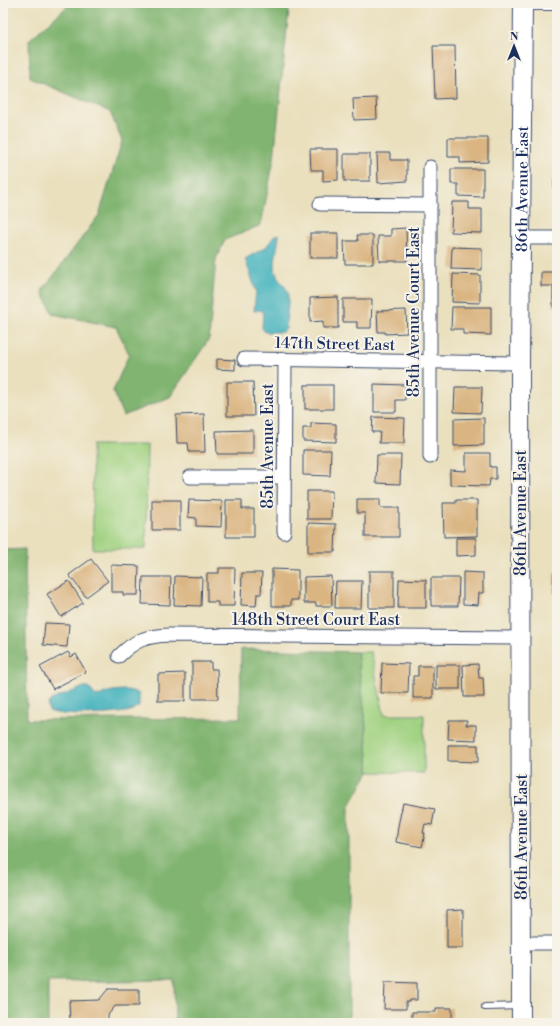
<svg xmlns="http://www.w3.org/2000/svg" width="560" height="1026" viewBox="0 0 560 1026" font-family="'Libre Bodoni',serif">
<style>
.green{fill:#a0d281;stroke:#5e8070}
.forest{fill:#80b46f;stroke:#4e7266}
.water{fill:#44b3be;stroke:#30718e}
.building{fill:#dab582}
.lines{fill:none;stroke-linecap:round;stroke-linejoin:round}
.lane-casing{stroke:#3a4a6c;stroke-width:8}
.street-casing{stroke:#3a4a6c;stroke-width:15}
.secondary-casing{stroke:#3a4a6c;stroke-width:20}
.lane{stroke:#fff;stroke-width:6}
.street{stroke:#fff;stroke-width:13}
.secondary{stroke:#fff;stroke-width:18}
.labels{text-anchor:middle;stroke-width:4;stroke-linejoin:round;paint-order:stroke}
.street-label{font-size:16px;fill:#1b2f5e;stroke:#f7f3e8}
</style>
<rect width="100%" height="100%" fill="#f7f3e8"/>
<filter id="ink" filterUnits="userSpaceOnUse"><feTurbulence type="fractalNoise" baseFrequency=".025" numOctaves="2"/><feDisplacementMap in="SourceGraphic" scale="8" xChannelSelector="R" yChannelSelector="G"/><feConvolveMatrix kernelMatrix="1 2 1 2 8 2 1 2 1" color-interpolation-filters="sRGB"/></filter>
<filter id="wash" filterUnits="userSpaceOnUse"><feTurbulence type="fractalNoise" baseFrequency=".012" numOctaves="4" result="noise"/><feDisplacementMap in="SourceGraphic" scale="16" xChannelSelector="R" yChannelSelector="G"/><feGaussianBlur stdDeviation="0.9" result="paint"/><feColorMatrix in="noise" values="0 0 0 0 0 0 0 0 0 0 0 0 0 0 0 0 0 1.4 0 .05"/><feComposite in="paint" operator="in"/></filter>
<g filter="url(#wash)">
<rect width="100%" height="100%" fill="#eae0be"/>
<g class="green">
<polygon points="92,445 147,445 146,549 93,549"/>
<polygon points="357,652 371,652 384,715 424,715 424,773 369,772 365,715"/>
</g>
<g class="forest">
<polygon points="71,3 280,3 289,9 274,159 261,225 225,240 216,259 209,339 170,397 123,416 113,391 129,354 116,327 53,314 42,291 99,215 122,141 110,112 30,78 29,40"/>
<polygon points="25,549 27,720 240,718 241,649 357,652 365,715 369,772 349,807 349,1023 175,1023 174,980 48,982 48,1023 3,1023 3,550"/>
</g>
<g class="water">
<path d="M279 234V236C278 248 272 265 277 276 280 283 287 286 288 294 289 305 286 318 286 329L283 332H265L262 328 263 312 260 310 254 311 256 291 245 259 266 247 275 235Z"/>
<path d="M84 687H88L96 696C100 696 104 693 108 692 118 690 131 688 139 694V706C136 707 133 710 130 711 116 715 62 717 49 711 47 707 47 704 51 700Z"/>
</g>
<g id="blocks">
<g class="building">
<polygon points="433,46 455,46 456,98 435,99"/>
<polygon points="376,98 377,119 354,120 353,99"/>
<polygon points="448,138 488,138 488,162 460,163 460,157 448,157"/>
<polygon points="310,149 338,149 338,180 323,181 323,170 311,170"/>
<polygon points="377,153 390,153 390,160 407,160 407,181 378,183"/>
<rect x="344" y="154" width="26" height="27"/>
<polygon points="451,169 483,169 483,197 458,196 458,184 451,184"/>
<rect x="554" y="179" width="3" height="24"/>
<polygon points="452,202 469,202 469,209 482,209 482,233 451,232"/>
<polygon points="406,228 407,261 379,261 378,236 391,236 391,229"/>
<rect x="310" y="233" width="28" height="25"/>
<polygon points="357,235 373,235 373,264 345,264 344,241 358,241"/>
<polygon points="452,247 482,248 482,270 451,269"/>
<polygon points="541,272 557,272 557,307 553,307 553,286 541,286"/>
<polygon points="453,274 480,275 480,303 452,302"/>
<polygon points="338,297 338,328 323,328 323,321 310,322 310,298"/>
<polygon points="343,299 372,299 371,328 357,328 357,322 343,322"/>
<polygon points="452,307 491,307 491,335 463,334 463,329 451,329"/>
<polygon points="406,310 407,333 385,334 385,332 378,332 377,311"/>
<polygon points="217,359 235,360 235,370 217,369"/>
<polygon points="227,382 253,382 254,416 227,416"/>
<polygon points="374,384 405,385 405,400 396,400 396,412 374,412"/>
<rect x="305" y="385" width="28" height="24"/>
<polygon points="455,387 482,387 481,413 454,412"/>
<polygon points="204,414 205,452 189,452 188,443 177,443 176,415"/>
<polygon points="373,417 405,418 404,443 379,443 380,432 372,432"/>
<polygon points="484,418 484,445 454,446 454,419"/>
<polygon points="311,423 336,424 336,442 303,441 303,428 311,428"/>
<polygon points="253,430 253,454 217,454 216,431"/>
<polygon points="303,450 331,450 330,476 303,475"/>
<polygon points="466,453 490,453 490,467 496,467 496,479 490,479 489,486 450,485 450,470 466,471"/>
<polygon points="377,455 401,455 400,484 376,483"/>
<polygon points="307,491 332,491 331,519 307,519"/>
<polygon points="357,499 380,499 380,508 399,508 399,537 365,537 365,513 357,513"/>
<rect x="152" y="500" width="28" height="30"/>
<polygon points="189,500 222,501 221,527 196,526 196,518 188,517"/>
<polygon points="226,500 242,500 242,509 254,509 254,537 226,537"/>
<polygon points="456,500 477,500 477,536 444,537 443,503 456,503"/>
<polygon points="308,523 336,524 335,552 308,552"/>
<polygon points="456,538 476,538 476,555 456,556"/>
<polygon points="91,559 108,581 86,597 69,575"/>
<polygon points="111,565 139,566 138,595 123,595 123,592 111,592"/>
<polygon points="219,568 235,568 234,606 218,606 218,602 207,602 207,573 219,573"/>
<polygon points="272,569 298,570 298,600 291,600 291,606 272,606"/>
<rect x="369" y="571" width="25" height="37"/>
<polygon points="463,572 483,573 483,593 479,593 478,605 463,604"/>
<polygon points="242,573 262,573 261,594 257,594 256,606 241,605"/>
<polygon points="554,573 557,573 557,593 553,593"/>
<polygon points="175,576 202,577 201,606 174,605"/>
<polygon points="331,576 332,606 316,606 316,603 304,603 304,577"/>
<polygon points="143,577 171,577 170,605 142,604"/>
<polygon points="431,578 459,578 458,606 431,606"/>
<polygon points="399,579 426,580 426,608 398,608"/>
<polygon points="69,581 83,603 61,617 47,594"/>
<polygon points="336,581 362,581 361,608 335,608"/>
<polygon points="45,623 69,624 67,647 43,645"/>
<polygon points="68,652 71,657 76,654 86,672 53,689 40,667"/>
<polygon points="192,662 211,662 211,669 217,669 218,699 192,699"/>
<polygon points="382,663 409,664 408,693 381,693"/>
<polygon points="478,664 479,678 483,678 484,697 464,697 463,665"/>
<rect x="436" y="665" width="24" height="24"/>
<polygon points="418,666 433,666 433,698 413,698 413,676 418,676"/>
<polygon points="185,673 185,701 158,701 158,674"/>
<polygon points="555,704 557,704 557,735 554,735"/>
<polygon points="449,720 467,720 466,725 476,725 476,740 448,739"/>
<polygon points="448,745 478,745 478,762 448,761"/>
<polygon points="403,803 435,809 432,825 425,824 423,833 425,833 422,847 396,842 398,826"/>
<polygon points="555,832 557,832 557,859 554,859"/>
<polygon points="463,909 463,948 447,948 447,910"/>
<polygon points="385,982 417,983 417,1000 410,1000 409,1002 406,1002 406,1009 384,1009"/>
<polygon points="108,989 139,989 139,1006 115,1006 108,1015 108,1023 70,1023 69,1001 99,1000"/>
<polygon points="436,1008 452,1008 452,1023 412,1023 412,1012 436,1012"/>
</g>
</g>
</g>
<g filter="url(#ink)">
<use href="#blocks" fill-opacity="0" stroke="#3a4a6c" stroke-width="1"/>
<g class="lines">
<defs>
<g id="lane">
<polyline points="524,7 557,7"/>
<polyline points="485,1007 520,1006"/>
</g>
<g id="street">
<polyline points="430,167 430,457"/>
<polyline points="320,204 430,205"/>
<polyline points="522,238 557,238"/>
<polyline points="244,359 520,363"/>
<polyline points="190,477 284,477"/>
<polyline points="284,532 285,359"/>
<path d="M119 656C135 640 146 636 169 635L520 638"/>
<polyline points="521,943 557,943"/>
</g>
<g id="secondary">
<path id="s1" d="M521 1023 520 363 523 3"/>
</g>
</defs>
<use href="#lane" class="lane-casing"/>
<use href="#street" class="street-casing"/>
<use href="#secondary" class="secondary-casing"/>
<use href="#lane" class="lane"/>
<use href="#street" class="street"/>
<use href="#secondary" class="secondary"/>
</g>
</g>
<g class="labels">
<g class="street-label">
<text dy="6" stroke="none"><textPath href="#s1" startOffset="834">86th Avenue East</textPath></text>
<text transform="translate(413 312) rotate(-90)" y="6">85th Avenue Court East</text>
<text transform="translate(335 343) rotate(1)" y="6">147th Street East</text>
<text transform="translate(267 446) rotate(-90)" y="6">85th Avenue East</text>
<text transform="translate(520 513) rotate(-90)" y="6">86th Avenue East</text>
<text x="316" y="625">148th Street Court East</text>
<text transform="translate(521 837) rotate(-90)" y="6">86th Avenue East</text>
</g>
</g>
<rect width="560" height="1026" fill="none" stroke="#f7f3e8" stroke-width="16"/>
<g transform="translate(514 46)" stroke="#f7f3e8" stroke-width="3" paint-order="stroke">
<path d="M0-3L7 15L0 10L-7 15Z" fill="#1b2f5e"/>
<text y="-6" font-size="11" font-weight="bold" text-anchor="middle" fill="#1b2f5e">N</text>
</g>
</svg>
